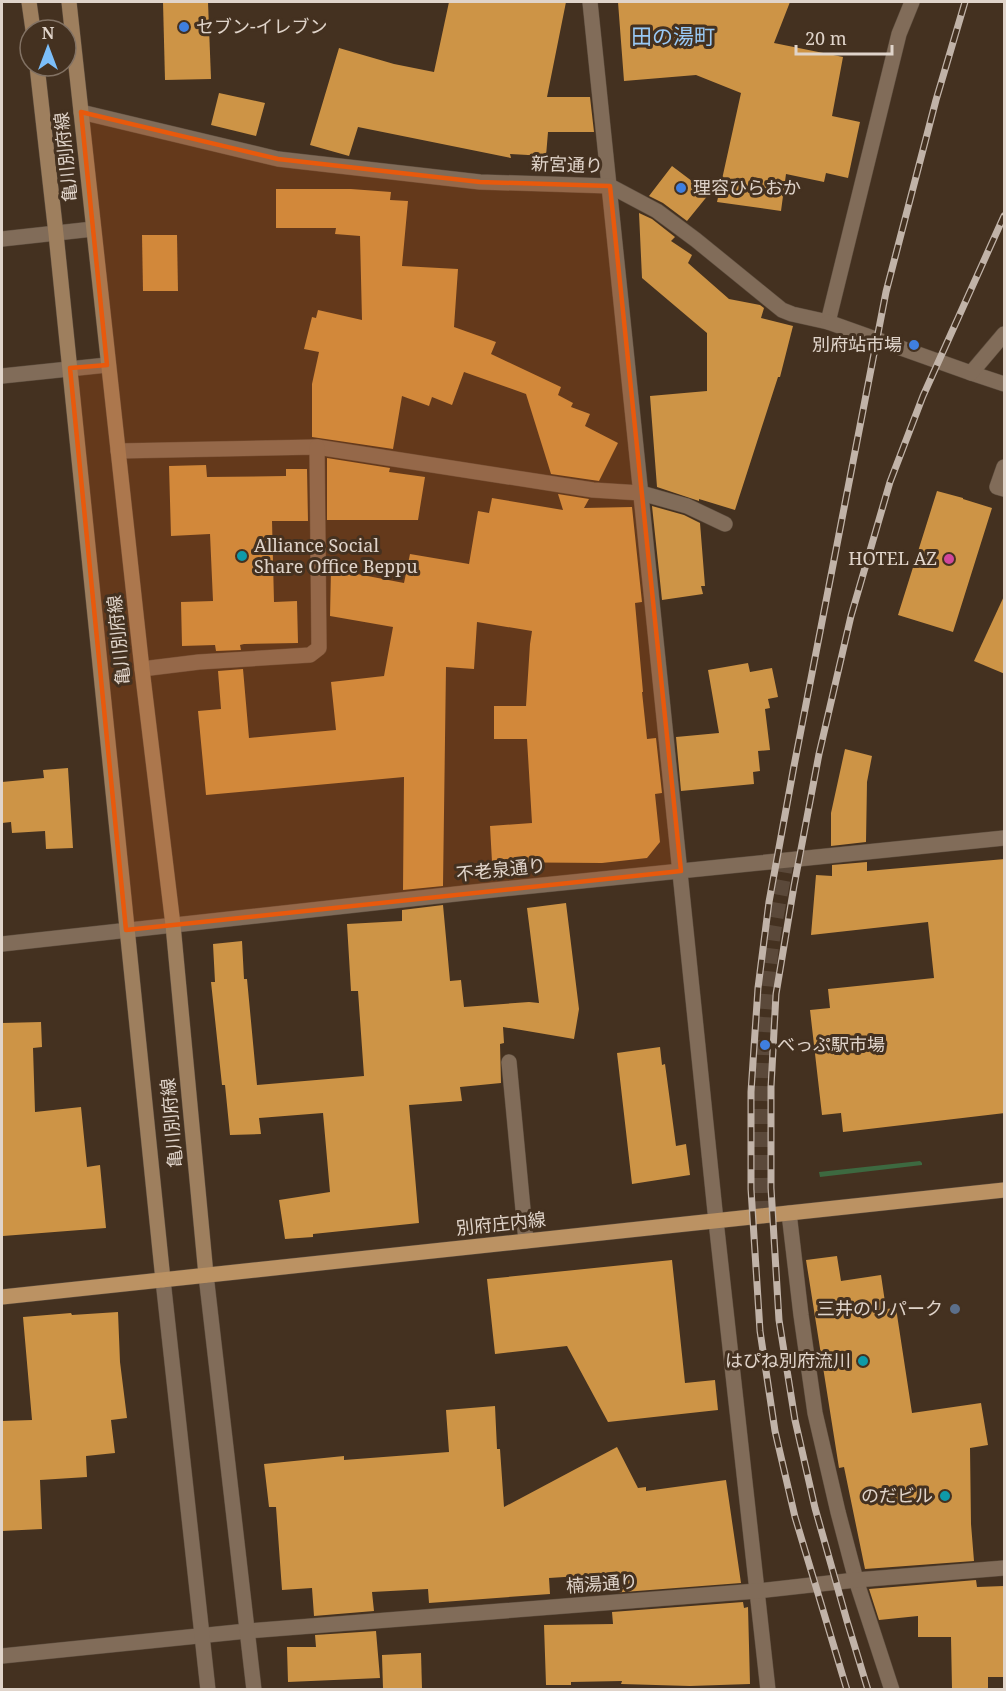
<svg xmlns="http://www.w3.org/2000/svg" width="1006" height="1691" viewBox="0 0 1006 1691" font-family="'Noto Serif','Noto Sans JP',serif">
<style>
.green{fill:#3d6940}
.building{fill:#cd9446}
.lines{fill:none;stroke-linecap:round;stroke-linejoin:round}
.pedestrian-tunnel{stroke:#5b493a;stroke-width:15;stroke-dasharray:15 8;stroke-linecap:butt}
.minor-casing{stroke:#5d4d3e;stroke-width:16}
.tertiary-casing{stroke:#5d4d3e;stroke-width:16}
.secondary-casing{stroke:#5d4d3e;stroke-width:16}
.primary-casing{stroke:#5d4d3e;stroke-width:16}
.minor{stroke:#816c59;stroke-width:15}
.tertiary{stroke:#816c59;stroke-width:15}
.secondary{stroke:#9e7f5e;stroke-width:15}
.primary{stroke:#bb9263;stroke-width:15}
.rail-casing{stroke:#c1b3a8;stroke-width:7}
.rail{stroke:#443120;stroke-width:4.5;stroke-dasharray:14;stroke-linecap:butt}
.marked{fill:#e8590c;fill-opacity:0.2;stroke:#e8590c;stroke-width:4.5;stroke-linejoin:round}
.shop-dot{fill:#3f7fe0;stroke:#443120;stroke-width:2}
.culture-dot{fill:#0f9aa8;stroke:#443120;stroke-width:2}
.hotel-dot{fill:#d1479c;stroke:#443120;stroke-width:2}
.service-dot{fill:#5c6f8a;stroke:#443120;stroke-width:2}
.labels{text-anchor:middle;stroke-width:6;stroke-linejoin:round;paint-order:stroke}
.poi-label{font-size:18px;fill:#e0d4ca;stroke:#443120;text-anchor:end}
.street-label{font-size:18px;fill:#e0d4ca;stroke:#443120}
.quarter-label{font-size:21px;fill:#99c9f5;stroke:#443120}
</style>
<rect width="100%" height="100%" fill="#443120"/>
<polygon class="green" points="920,1161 922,1163 922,1165 820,1177 819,1172"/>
<g class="building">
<polygon points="163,2 208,2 211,79 165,80"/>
<polygon points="449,2 566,2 547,97 590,97 594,132 548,132 546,156 510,154 511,158 358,127 349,156 310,145 339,48 394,64 434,72"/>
<polygon points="618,2 790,2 774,43 843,57 832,116 860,122 848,178 826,173 824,182 786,174 781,211 717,202 741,93 696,75 624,81"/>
<polygon points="219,93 265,103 256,136 211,125"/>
<polygon points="672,166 709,194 687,221 663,203 649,196"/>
<polygon points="276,189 351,189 391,192 390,200 408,201 402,266 458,269 454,327 496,342 491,354 561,387 558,395 573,403 571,407 590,414 585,426 618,443 599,481 551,474 526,394 464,372 452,405 432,397 429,406 402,396 393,449 312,437 312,384 319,352 304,349 312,317 316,318 318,310 362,320 360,236 335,234 336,228 276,228"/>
<polygon points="639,213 652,219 675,237 671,241 692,255 688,263 729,299 760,305 764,308 761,318 793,326 780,377 778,377 735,510 699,499 699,501 657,487 650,396 707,391 707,333 642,278"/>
<polygon points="142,235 177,235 178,291 143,291"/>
<polygon points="327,458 390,468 389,472 425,477 418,520 327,520"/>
<polygon points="206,465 207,477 286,476 286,469 307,469 308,521 272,521 274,602 297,601 298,643 244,644 240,645 241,650 216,651 215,645 182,646 181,602 213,601 210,534 171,536 169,466"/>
<polygon points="937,491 963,498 963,499 992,508 953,632 898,615"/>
<polygon points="558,494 589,499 584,508 632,507 642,602 635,603 643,692 642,692 647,739 656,738 662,793 655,794 660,842 647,858 602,863 492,862 490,826 532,823 527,739 494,739 494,706 526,706 530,644 532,631 477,622 474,669 446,667 443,886 403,890 404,777 206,795 198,711 221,709 218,671 243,669 249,738 336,730 331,682 384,676 393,627 330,616 331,569 404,583 410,554 469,564 478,511 489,513 492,498 563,510"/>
<polygon points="652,506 684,515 700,523 705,586 701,586 703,594 662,600"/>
<polygon points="1005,594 1005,674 974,661"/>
<polygon points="748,663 750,672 772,668 778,697 768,699 770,708 765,709 770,750 758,751 760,771 753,772 754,784 681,791 676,737 719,733 708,670"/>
<polygon points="845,749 872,756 867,782 866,842 831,846 831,813"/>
<polygon points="68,768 73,848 46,849 45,831 12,833 11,822 2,823 2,782 44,778 43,770"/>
<polygon points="1005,859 1005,1113 843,1132 841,1113 822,1115 810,1010 830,1008 828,989 934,978 928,922 811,935 816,875 832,876 832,865 867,862 867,871"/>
<polygon points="566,903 579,1009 574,1039 503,1027 504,1043 500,1044 501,1083 460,1087 462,1101 409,1105 419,1223 313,1234 313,1237 285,1239 279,1200 330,1192 323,1113 259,1118 261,1134 230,1135 225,1085 222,1085 211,982 215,982 213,944 242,941 244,979 247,979 257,1085 364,1076 358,991 351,991 347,924 402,921 402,910 443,905 450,981 461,980 464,1007 529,1002 539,1003 527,908"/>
<polygon points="41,1022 42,1047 33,1048 35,1112 81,1107 87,1167 100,1165 106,1228 3,1236 2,1223 2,1023"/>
<polygon points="660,1047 662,1065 665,1064 676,1146 686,1144 690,1175 632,1184 617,1053"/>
<polygon points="837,1256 841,1281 881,1275 886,1309 896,1308 912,1413 981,1403 988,1445 970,1448 971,1524 974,1561 865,1569 844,1467 839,1468 806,1260"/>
<polygon points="672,1260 685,1383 715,1380 718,1410 608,1422 567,1346 495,1354 487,1279"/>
<polygon points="118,1312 120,1362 127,1418 111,1420 115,1453 86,1456 87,1477 40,1480 42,1529 2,1531 2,1421 32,1420 23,1317 71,1313 72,1315"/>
<polygon points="495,1406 497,1449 500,1449 504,1507 617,1447 638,1488 646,1487 646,1491 726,1480 741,1583 611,1593 610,1574 549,1578 550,1594 429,1603 428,1589 372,1592 374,1611 314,1616 312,1588 282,1590 276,1507 269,1507 264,1464 344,1456 344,1460 449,1452 446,1410"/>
<polygon points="976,1580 977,1587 1004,1586 1004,1677 988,1677 988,1689 952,1689 951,1637 918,1637 918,1616 879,1620 869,1589"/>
<polygon points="743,1602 744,1608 748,1607 750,1684 690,1686 621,1684 622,1681 571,1682 571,1685 546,1685 544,1625 613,1624 612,1612"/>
<polygon points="376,1631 380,1678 288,1682 287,1647 316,1647 315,1635"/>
<polygon points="421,1653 422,1689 383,1689 382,1655"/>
</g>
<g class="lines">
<path class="pedestrian-tunnel" d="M762 1216C760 1130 760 1045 770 960 773 927 781 894 786 861"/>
<defs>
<g id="minor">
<polyline points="590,2 716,1221 768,1690"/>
<polyline points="81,112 278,159 480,182 610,186 657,211 696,240 782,310 792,314 828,322 899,34 912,2"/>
<polyline points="2,239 93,229"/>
<polyline points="971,373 1004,384"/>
<polyline points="2,376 107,365"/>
<polyline points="118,451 317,447 593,490 641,493 687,506 725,524"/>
<polyline points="1004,467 997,487 1004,489"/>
<polyline points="142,669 199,662 310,655 319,648 317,447"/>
<polyline points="2,944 474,892 1004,838"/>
<polyline points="509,1062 526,1241"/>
<polyline points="789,1213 801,1315 815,1413 838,1512 856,1580 892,1690"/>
<polyline points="2,1656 247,1631 757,1591 856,1580 1004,1568"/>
</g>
<g id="tertiary">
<polyline points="828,322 971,373 1004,334"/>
<polyline points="206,1275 254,1690"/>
<polyline points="163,1280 208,1690"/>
</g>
<g id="secondary">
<polyline points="29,2 33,30"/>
<polyline points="69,2 142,669 173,925 206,1275"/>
<polyline points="37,66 56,234 163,1280"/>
</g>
<polyline id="primary" points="2,1297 1004,1190"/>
</defs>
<use href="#minor" class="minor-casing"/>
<use href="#tertiary" class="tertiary-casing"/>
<use href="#secondary" class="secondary-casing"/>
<use href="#primary" class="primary-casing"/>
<use href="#minor" class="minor"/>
<use href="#tertiary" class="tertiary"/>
<use href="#secondary" class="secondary"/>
<use href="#primary" class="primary"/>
<defs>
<g id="rail">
<polyline points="847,1690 795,1517 775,1431 760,1331 751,1189 751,1092 758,988 769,902 794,766 886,292 936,100 965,2"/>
<polyline points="868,1690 847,1621 815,1508 795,1420 779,1320 771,1188 771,1087 776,994 794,886 819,754 851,616 890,482 923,396 1004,216"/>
</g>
</defs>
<use href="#rail" class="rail-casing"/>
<use href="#rail" class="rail"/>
</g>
<path class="marked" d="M81 112 278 159 480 182 610 186 681 871 126 930 70 368 107 365Z"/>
<g class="shop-dot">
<circle cx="184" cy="27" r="6"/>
<circle cx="681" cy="188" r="6"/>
<circle cx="914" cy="345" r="6"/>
<circle cx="765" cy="1045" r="6"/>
</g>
<g class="culture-dot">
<circle cx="242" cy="556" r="6"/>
<circle cx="863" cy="1361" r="6"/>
<circle cx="945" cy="1496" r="6"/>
</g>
<circle class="hotel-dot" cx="949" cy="559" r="6"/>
<circle class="service-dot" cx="955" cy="1309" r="6"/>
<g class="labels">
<g class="poi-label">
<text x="196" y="33" text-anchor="start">セブン-イレブン</text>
<text x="693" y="194" text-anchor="start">理容ひらおか</text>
<text x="902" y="351">別府站市場</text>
<text x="254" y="552" text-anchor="start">Alliance Social<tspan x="254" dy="21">Share Office Beppu</tspan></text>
<text x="937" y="565">HOTEL AZ</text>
<text x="777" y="1051" text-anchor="start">べっぷ駅市場</text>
<text x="943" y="1315">三井のリパーク</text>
<text x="851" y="1367">はぴね別府流川</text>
<text x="933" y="1502">のだビル</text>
</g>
<g class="street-label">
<text transform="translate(66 157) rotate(-96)" y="6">亀川別府線</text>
<text transform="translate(567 165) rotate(2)" y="6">新宮通り</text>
<text transform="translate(119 640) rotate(-96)" y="6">亀川別府線</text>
<text transform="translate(501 870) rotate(-6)" y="6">不老泉通り</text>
<text transform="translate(172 1123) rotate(-95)" y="6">亀川別府線</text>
<text transform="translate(501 1224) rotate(-6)" y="6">別府庄内線</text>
<text transform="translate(602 1584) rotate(-4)" y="6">楠湯通り</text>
</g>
<g class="quarter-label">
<text x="673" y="44">田の湯町</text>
</g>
</g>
<rect width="1006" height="1691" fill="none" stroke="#e0d4ca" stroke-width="6"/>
<g transform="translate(48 48)"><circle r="28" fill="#443120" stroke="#827264" stroke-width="1.5"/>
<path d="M0-4.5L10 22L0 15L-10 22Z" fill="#7cbef9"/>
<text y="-9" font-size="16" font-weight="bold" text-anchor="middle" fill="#e0d4ca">N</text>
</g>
<path d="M796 45v9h96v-9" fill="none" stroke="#e0d4ca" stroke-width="3"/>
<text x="805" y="45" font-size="18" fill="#e0d4ca" stroke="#443120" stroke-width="4.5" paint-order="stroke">20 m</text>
</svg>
